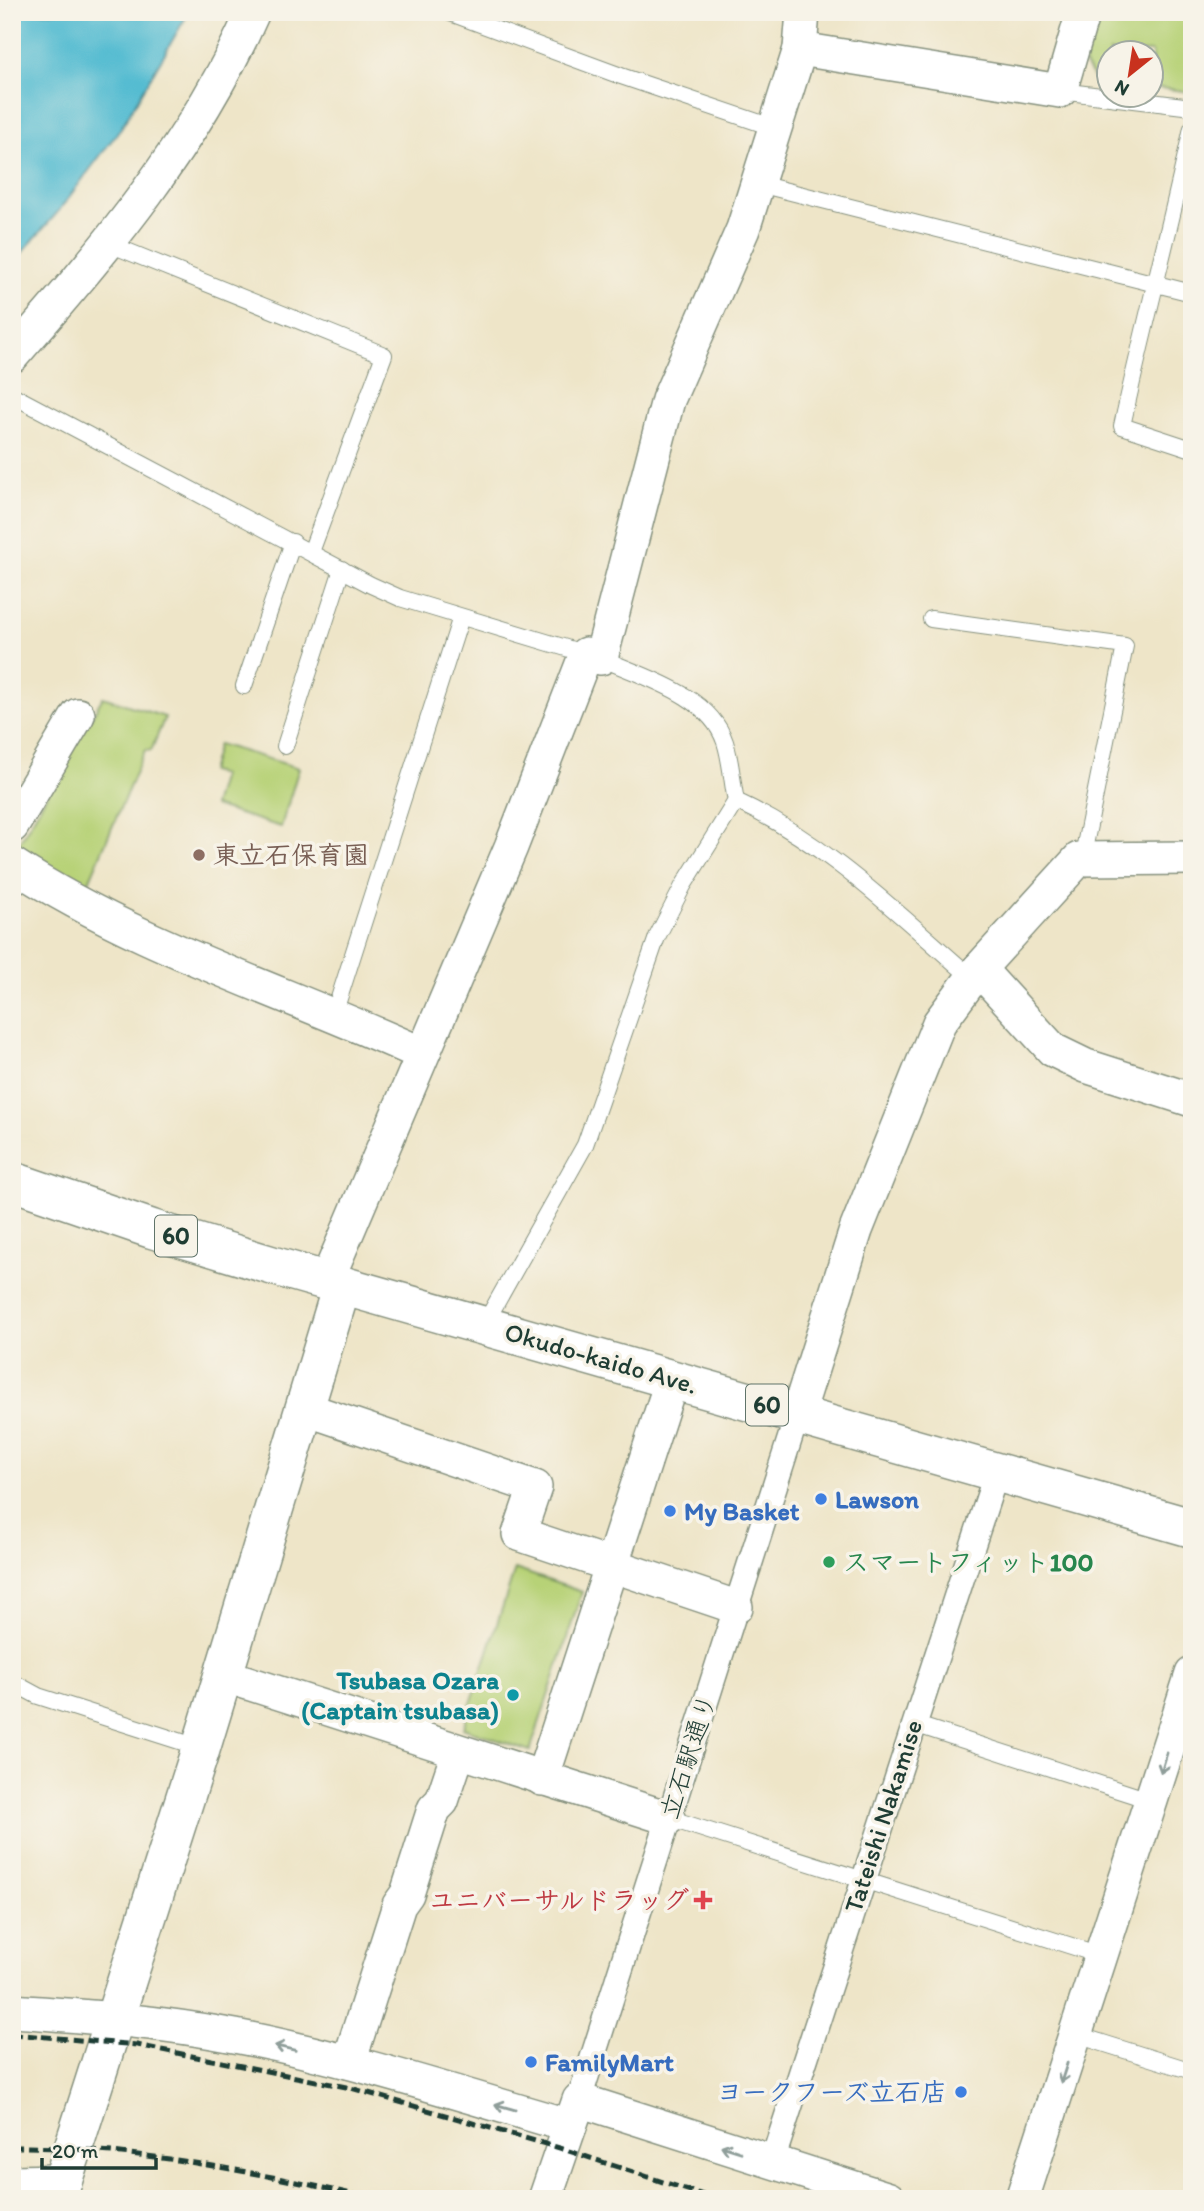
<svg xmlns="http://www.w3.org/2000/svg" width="1204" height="2211" viewBox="0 0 1204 2211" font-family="Itim,'Klee One',sans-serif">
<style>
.green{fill:#b7d277;stroke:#6b8856;stroke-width:2}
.water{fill:#54bcd1;stroke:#3a7c82;stroke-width:2}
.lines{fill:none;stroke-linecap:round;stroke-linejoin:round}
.service-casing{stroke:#86917e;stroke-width:18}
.pedestrian-casing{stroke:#86917e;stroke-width:27}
.minor-casing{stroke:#86917e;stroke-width:36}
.tertiary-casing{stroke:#86917e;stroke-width:41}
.primary-casing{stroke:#86917e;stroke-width:41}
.service{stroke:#fff;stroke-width:16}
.pedestrian{stroke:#fff;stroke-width:24}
.minor{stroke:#fff;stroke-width:33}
.tertiary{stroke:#fff;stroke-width:38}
.primary{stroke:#fff;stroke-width:38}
.rail{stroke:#1f3d34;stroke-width:5;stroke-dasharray:10 5;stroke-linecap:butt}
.oneway{stroke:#8f9e9a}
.education-dot{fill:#8d6e63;stroke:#f7f3e8;stroke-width:2.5}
.shop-dot{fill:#3f7fe0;stroke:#f7f3e8;stroke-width:2.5}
.leisure-dot{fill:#2e9e5b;stroke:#f7f3e8;stroke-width:2.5}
.culture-dot{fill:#0f9aa8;stroke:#f7f3e8;stroke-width:2.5}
.health-dot{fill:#e0444e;stroke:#f7f3e8;stroke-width:2.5}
.labels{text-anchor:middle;stroke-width:7;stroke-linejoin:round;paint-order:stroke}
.shield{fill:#f7f3e8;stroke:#60746a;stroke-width:2}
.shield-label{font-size:24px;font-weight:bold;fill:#1f3d34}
.education-label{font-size:26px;font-weight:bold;fill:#785e54;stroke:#f7f3e8;text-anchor:start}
.street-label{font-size:26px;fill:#1f3d34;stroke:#f7f3e8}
.shop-label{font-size:26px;font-weight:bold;fill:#366cbe;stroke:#f7f3e8;text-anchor:start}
.leisure-label{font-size:26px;font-weight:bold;fill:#27864d;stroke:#f7f3e8;text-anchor:start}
.culture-label{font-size:26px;font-weight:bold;fill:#0d838f;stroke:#f7f3e8;text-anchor:end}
.health-label{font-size:26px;font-weight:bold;fill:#be3a42;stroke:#f7f3e8;text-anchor:end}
</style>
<rect width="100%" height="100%" fill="#f7f3e8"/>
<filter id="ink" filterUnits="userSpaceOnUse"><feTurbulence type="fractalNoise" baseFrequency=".0143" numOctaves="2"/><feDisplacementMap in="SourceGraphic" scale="14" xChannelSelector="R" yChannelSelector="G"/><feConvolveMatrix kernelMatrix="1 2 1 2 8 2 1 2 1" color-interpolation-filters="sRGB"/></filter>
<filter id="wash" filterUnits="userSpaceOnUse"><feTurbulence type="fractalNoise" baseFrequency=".00686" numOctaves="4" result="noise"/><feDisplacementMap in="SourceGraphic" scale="28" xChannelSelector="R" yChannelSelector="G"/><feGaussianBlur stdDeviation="1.57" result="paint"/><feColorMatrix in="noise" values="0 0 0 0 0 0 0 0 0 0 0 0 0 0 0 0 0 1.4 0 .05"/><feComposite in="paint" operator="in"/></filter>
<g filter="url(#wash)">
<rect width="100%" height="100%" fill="#eee5c8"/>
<g class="green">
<polygon points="1100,12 1192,12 1192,92 1152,87 1152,52 1110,52 1109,81 1094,79 1084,63"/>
<polygon points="103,697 165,717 151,751 145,750 85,891 22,854 19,843"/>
<polygon points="218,744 299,768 281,827 213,806 222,775 210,772"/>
<polygon points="515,1569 582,1592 530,1751 463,1728"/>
</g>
<polygon class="water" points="12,12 189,12 121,128 57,213 12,264"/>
</g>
<g filter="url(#ink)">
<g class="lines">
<defs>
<g id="service">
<polyline points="448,12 621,76 775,128"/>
<polyline points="1060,91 1192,107"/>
<path d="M1192 128C1170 228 1144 326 1122 426L1192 449"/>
<polyline points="759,184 1192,293"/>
<polyline points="107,243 384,355 311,552"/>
<polyline points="12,395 371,585 400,598 586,654"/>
<polyline points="931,619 1125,646 1085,845 1079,859"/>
<path d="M601 658C643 677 709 694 725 742 731 760 732 782 736 801 827 843 897 913 972 978"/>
<polyline points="244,686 293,542"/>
<polyline points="285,746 342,569"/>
<polyline points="334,1014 461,617"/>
<polyline points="484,1325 585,1145 657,937 683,886 736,801"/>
<polyline points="12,1682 38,1696 201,1748"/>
<polyline points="914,1724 1152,1801"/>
<polyline points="668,1818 1103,1956"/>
<polyline points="1077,2035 1192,2071"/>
</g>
<g id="pedestrian">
<polyline points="579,2100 798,1413"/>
<polyline points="772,2162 997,1471"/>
</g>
<g id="minor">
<polyline points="800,49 1060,91 1083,12"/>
<path d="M12 356C105 251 196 142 253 12"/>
<polyline points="12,826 78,715"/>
<path d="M12 864C139 947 285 991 422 1054"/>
<polyline points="979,969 1053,1050 1086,1066 1192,1100"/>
<polyline points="327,1280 511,847 586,654 601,658 668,400 743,229 800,49 803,12"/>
<polyline points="303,1408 535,1487 519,1534 736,1607"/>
<polyline points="798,1413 856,1230 939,1023 979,969 1079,859 1192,858"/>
<polyline points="223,1675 668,1818"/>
<polyline points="542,1779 672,1379"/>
<path d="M12 2011C87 2016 161 2022 235 2036 349 2058 459 2094 570 2126"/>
<polyline points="349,2062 399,1905 407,1894 434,1809 442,1801 458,1753"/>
<polyline points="12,2182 62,2181"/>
<polyline points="545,2199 579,2100 889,2199"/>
<polyline points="1022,2199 1192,1674"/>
</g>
<polyline id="tertiary" points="57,2199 201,1748 342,1285"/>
<polyline id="primary" points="12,1181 152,1229 274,1266 1192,1528"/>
</defs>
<use href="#service" class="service-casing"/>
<use href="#pedestrian" class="pedestrian-casing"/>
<use href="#minor" class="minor-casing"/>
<use href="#tertiary" class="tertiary-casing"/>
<use href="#primary" class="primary-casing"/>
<use href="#service" class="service"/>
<use href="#pedestrian" class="pedestrian"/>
<use href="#minor" class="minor"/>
<use href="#tertiary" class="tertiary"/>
<use href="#primary" class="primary"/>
<g class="rail">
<polyline points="12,2034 137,2045 351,2088 563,2149 715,2199"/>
<path d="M12 2147C136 2147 254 2172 374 2199"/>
</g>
</g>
<defs><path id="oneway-shaft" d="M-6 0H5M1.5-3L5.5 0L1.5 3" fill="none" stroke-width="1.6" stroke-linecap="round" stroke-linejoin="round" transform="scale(1.75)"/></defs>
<g class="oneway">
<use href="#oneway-shaft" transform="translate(1164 1763) rotate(107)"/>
<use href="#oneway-shaft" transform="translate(285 2048) rotate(-167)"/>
<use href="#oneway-shaft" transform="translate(1064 2073) rotate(108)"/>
<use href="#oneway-shaft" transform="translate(505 2107) rotate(-164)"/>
<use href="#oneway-shaft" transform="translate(731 2149) rotate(-162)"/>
</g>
</g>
<circle class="education-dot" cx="199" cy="855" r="7"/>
<g class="shop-dot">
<circle cx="821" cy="1499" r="7"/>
<circle cx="670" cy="1511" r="7"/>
<circle cx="531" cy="2062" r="7"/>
<circle cx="961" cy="2092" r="7"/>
</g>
<circle class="leisure-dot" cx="829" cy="1562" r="7"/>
<circle class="culture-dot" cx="513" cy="1695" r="7"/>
<path class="health-dot" d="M699.5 1889.5h7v7h7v7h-7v7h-7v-7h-7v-7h7z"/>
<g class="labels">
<g class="shield">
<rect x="155" y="1215.5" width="42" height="41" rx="5"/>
<rect x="746" y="1384.5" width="42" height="41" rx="5"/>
</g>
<g class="shield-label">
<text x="176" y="1244">60</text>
<text x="767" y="1413">60</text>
</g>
<g class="education-label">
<text x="213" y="864">東立石保育園</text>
</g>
<g class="street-label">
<text transform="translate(601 1358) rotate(16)" y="9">Okudo-kaido Ave.</text>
<text transform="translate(688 1756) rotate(-72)" y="9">立石駅通り</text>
<text transform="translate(883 1816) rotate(-72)" y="9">Tateishi Nakamise</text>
</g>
<g class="shop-label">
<text x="835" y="1508">Lawson</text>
<text x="684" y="1520">My Basket</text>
<text x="545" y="2071">FamilyMart</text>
<text x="947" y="2101" text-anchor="end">ヨークフーズ立石店</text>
</g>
<g class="leisure-label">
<text x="843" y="1571">スマートフィット100</text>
</g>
<g class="culture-label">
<text x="499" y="1689">Tsubasa Ozara<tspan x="499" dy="30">(Captain tsubasa)</tspan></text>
</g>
<g class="health-label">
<text x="689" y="1909">ユニバーサルドラッグ</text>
</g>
</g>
<rect width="1204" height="2211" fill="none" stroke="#f7f3e8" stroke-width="42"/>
<g transform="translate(1130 74) rotate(210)"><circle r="33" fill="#f7f3e8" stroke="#a1aaa0" stroke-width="2"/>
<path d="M0-5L12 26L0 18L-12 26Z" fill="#c8321e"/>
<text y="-10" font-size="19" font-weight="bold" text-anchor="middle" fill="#1f3d34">N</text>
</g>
<path d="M42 2158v10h114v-10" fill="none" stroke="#1f3d34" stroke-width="3.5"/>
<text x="52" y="2158" font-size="21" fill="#1f3d34" stroke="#f7f3e8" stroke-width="5" paint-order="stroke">20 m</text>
</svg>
